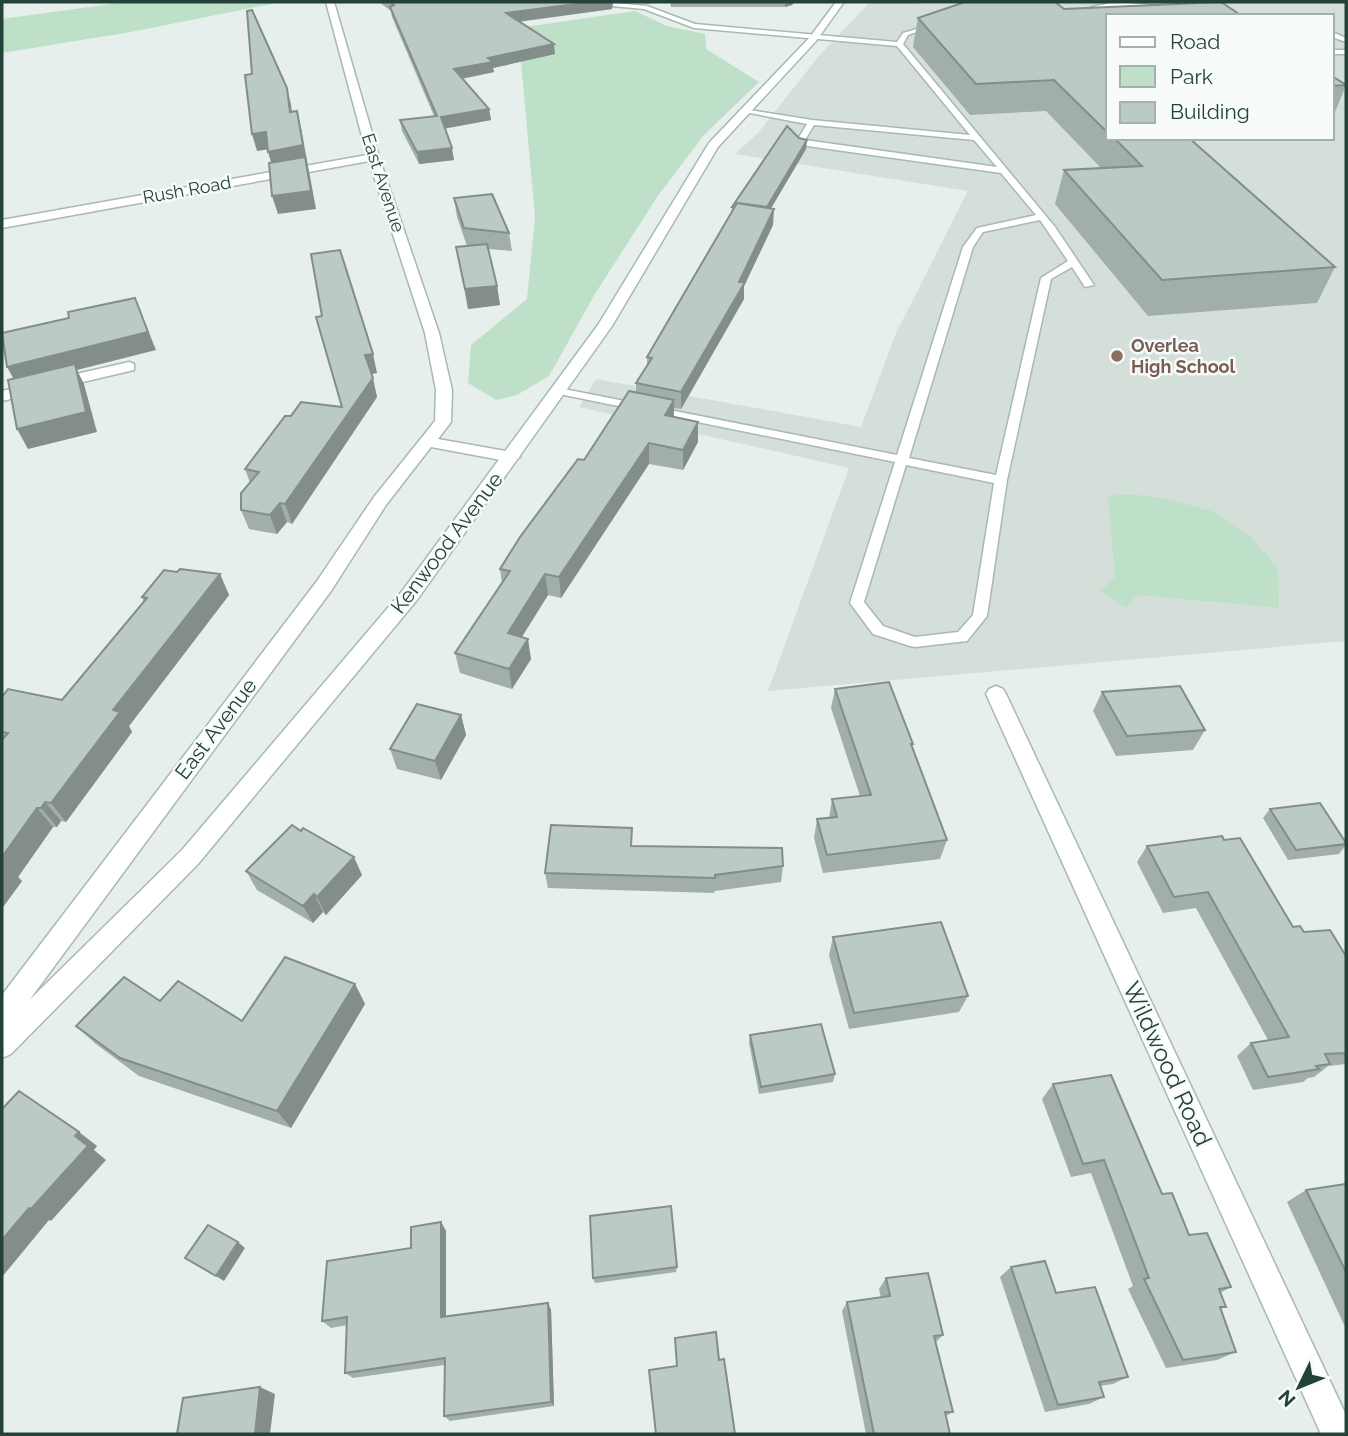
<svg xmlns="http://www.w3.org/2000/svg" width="1348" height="1436" viewBox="0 0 1348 1436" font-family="Raleway,sans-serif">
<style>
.built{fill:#d4dfda;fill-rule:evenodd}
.green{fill:#bfe0c8}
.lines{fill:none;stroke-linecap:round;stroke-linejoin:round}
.service-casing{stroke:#a8b8b2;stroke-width:3}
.minor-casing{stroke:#a8b8b2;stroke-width:3}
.secondary-casing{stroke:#a4bbb3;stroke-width:3}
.service{fill:#fff;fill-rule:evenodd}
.minor{fill:#fff;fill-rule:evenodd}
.secondary{fill:#fff;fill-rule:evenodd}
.wall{fill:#a1aea9}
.shaded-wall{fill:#838d89}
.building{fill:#bbcac4;stroke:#838d89;stroke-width:2}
.education-dot{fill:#8d6e63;stroke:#f7fbf9;stroke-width:2.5}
.labels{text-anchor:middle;stroke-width:5;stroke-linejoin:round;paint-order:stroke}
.far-street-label{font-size:18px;fill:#24423a;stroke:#f7fbf9}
.far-education-label{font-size:18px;font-weight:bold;fill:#785e54;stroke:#f7fbf9;text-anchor:start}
.street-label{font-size:21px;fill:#24423a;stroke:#f7fbf9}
.near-street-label{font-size:24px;fill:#24423a;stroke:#f7fbf9}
</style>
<rect width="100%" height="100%" fill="#e6efeb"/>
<path class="built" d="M870 2 969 5 971 2H1346V641L768 691 849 468 579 407 596 379 861 427 896 333 968 191 735 154 758 133 818 57ZM1108 16H1332V138H1108Z"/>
<g class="green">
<polygon points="125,2 281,2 131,32 2,53 2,19"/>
<polygon points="635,11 667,26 705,34 706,49 759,82 704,135 657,197 595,294 549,376 517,395 496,400 468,383 471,345 527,299 535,217 518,28"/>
<polygon points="1127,494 1164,498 1215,512 1249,535 1278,568 1279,608 1137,595 1126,608 1100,591 1115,577 1108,496"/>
</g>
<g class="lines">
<defs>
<g id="service">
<path d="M1116 2 1153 5 1190 16C1156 16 1135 1 1096 10L1086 21 1081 20 1092 7Z"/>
<path d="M614 3 647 6 695 24 897 42 903 33 937 23V25L908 35 903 44 1055 227 1094 285 1085 287 1072 267 1051 279 1007 480 987 616 967 641 915 647 910 646 873 634 850 603 895 462 559 394 553 391 559 388 897 455 963 247 977 228 1036 215 1001 173 800 145 796 142 807 124 739 111 743 109 812 120 970 135 897 46 694 28 644 9 612 6ZM814 125 974 140 997 167 805 140ZM1040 220 1068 261 1041 278 996 475 909 458 973 247 983 232ZM906 465 994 483 973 615 958 632 915 637 883 626 864 602Z"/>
<polygon points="1332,32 1346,38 1346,42 1332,37"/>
<rect x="1332" y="50" width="14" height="4"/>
</g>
<g id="minor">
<polygon points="326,2 334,2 379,157 439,333 452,390 451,422 438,439 512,452 520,457 512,462 431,447 386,505 331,591 11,1025 2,1028 2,995 317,581 374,497 435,421 436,390 425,333 369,161 2,228 2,220 367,155"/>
<polygon points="129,362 134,364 134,370 2,401 2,391"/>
<polygon points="996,686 1003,689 1006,694 1346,1415 1346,1434 1321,1434 986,694 989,689"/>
</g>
<polygon id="secondary" points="836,2 844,2 816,41 718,147 612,326 417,600 198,864 11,1054 2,1058 2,1027 182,850 403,590 598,325 709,143 810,37"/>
</defs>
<use href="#service" class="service-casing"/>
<use href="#minor" class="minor-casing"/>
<use href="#secondary" class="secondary-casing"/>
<use href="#service" class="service"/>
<use href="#minor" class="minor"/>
<use href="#secondary" class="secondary"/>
</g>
<g class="wall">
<polygon points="379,2 613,2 612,9 519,22 555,54 493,68 494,72 462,79 489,109 491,120 445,128 454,160 419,164 402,131 400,120 434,116 392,17 391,11"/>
<polygon points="628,2 662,2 648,4"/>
<polygon points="670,2 794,2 792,5 785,7 671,7"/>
<polygon points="1064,9 1108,16 1108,138 1195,138 1194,143 1335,267 1317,303 1148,316 1055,204 1064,170 1101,168 1046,111 970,115 913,47 918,18"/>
<polygon points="1332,76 1346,85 1333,117"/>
<polygon points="799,138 807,140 806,149 771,208 773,225 744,286 744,299 681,409 674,408 674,417 698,442 683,470 649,464 561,598 548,595 522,637 531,659 512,689 460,673 455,653 502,583 500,569 636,392 636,383 647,366 647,357 731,213 732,207"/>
<polygon points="454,198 509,233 512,251 488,249 497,286 500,305 468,309 456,247 467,246 457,217"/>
<polygon points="322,316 377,373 371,374 377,397 292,524 287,522 277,534 249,529 241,510 250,483 245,469 291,416 342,407"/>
<polygon points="177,572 220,574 229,595 129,726 132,732 66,822 61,821 57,827 53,827 18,877 22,881 3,907 2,907 2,697 62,700 144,602 142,597"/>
<polygon points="835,689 913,744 912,748 947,840 940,859 823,873 814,838 817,819 829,818 832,799 860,796 831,708"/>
<polygon points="1102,692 1205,730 1193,750 1116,756 1093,711"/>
<polygon points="461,715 466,735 441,780 397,769 390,749"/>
<polygon points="1270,809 1346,843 1346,845 1339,854 1288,860 1263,818"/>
<polygon points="1224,840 1293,927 1346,956 1346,1064 1328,1066 1314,1077 1308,1078 1303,1082 1253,1090 1237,1056 1251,1043 1268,1040 1196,908 1163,913 1137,862 1147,846"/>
<polygon points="633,846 783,866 781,882 715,891 714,893 548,888 545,873"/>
<polygon points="246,871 362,875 326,915 323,912 313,923 257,890"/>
<polygon points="833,937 968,996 959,1012 849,1029 829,955"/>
<polygon points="355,984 365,1004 291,1128 139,1076 96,1044 76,1026 160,1001 242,1021"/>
<polygon points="750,1035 835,1074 833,1082 759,1094 749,1043"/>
<polygon points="1053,1084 1162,1194 1189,1235 1231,1287 1220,1293 1226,1307 1221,1309 1236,1352 1217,1360 1166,1368 1128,1289 1133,1286 1091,1173 1071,1177 1042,1099"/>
<polygon points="1346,1184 1346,1329 1287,1202 1306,1190"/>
<polygon points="441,1222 446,1231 446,1316 548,1303 551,1310 554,1406 450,1421 444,1416 444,1365 353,1378 345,1373 347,1325 331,1328 322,1321"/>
<polygon points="677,1267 676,1272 595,1283 593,1278"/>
<polygon points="1011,1267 1056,1293 1128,1377 1113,1384 1100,1386 1104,1397 1089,1404 1045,1412 1000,1277"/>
<polygon points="886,1278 943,1335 936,1342 953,1412 946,1416 950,1434 866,1434 842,1311 847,1302 881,1298 879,1289"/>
</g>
<g class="shaded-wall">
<polygon points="591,2 613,2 612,9 507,23 506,13"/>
<polygon points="785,2 794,2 792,5 785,7"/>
<polygon points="554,44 555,54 493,68 494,72 455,80 454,69 488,58"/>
<polygon points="287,88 291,105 294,129 290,112"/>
<polygon points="489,109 491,120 443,129 441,117"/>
<polygon points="297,111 301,128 316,209 278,214 272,196 273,169 268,152"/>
<polygon points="266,132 270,149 257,151 252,134"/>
<polygon points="807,140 806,149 763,222 764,213"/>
<polygon points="452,148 454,160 419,164 417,152"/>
<polygon points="774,209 773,225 744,286 744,299 681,409 681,392 739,282"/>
<polygon points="497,286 500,305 468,309 465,289"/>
<polygon points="135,298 156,350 77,370 84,384 97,432 28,449 17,429 17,385 7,367"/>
<polygon points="373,354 377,373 370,374 365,355"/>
<polygon points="373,378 377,397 292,524 285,504"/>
<polygon points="674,400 674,420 665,415"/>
<polygon points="698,422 698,442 683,470 683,450"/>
<polygon points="649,443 649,464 561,598 559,577"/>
<polygon points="280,503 287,522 277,534 270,515"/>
<polygon points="220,574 229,595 129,726 132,732 66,822 51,803 113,710"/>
<polygon points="545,574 548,595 511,654 508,633"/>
<polygon points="528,639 531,659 512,689 509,669"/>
<polygon points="461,715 466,735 441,780 435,761"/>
<polygon points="45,802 61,821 57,827 41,808"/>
<polygon points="37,808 53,827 18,877 22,881 3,907 2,906 2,857"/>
<polygon points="354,857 362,875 326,915 317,897"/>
<polygon points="314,894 323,912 313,923 303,906"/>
<polygon points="355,984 365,1004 291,1128 277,1111"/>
<polygon points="79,1132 97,1146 94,1150 106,1160 51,1221 49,1220 2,1277 2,1240 29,1208"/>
<polygon points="441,1222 446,1231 446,1324 441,1317"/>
<polygon points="238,1242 245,1248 224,1281 216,1276"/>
<polygon points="548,1303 551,1310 554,1406 551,1402"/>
<polygon points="260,1387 275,1394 270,1434 255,1434"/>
</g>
<g class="building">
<polygon points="390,2 591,2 506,13 554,44 488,58 493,62 454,69 489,109 441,117 452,148 417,152 400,120 437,116 390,7 394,5"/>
<polygon points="965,2 1055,2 1064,9 1221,2 1242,16 1108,16 1108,133 1054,80 976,84 918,18"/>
<polygon points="252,10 287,88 290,112 297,111 303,145 268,152 266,132 252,134 245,75 252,74 247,11"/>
<polygon points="1332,76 1346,85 1332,86"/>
<polygon points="787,126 799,138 807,140 767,207 737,203 735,207 732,207"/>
<polygon points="1114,138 1189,138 1335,267 1162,280 1064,170 1142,166"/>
<polygon points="305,157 311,191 272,196 269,163"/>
<polygon points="492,194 509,233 464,228 454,198"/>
<polygon points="737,203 774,209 739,282 745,282 681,392 636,383 652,358 647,357"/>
<polygon points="487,244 497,286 465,289 456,247"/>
<polygon points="340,250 373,354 365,355 373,378 285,504 280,503 270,515 241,510 241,493 259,472 245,469 285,416 291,416 301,402 342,407 316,317 322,316 311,254"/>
<polygon points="135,298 148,332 7,367 2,333 69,318 68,312"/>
<polygon points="75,364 86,412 17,429 8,380"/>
<polygon points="629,391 674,400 665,415 698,422 683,450 649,443 559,577 545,574 508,633 528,639 509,669 455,653 510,571 500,569 520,537 578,459 584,460"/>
<polygon points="180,569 220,574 113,710 120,712 51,803 45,802 41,808 37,808 2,857 2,740 8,733 2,732 2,697 8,689 62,700 147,598 142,597 164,570 177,572"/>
<polygon points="889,682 913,744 911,744 947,840 827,855 817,819 837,817 832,799 871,795 835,689"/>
<polygon points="1180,686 1205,730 1127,736 1102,692"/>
<polygon points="417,704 461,715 435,761 390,749"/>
<polygon points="1320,803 1346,843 1346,844 1296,850 1270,809"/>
<polygon points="292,825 301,831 303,828 354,857 317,897 314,894 303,906 246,871"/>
<polygon points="551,825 632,828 631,846 782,848 783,866 715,875 715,878 545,873"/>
<polygon points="1222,836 1224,840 1240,838 1293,927 1300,926 1304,932 1330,930 1346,956 1346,1053 1325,1054 1330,1064 1316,1066 1319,1069 1268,1077 1251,1043 1289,1037 1208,892 1174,897 1147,846"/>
<polygon points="941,922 968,996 854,1013 833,937"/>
<polygon points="285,957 355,984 277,1111 120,1058 76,1026 124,977 160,1001 178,981 242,1021"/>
<polygon points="821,1024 835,1074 761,1087 750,1035"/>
<polygon points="1111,1075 1162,1194 1172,1193 1189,1235 1207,1233 1231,1287 1219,1289 1226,1307 1220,1307 1236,1352 1183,1360 1144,1279 1149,1278 1104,1160 1083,1164 1053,1084"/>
<polygon points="19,1091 79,1132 75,1136 88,1146 31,1209 29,1208 2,1240 2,1109"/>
<polygon points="1346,1184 1346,1272 1306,1190"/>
<polygon points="671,1206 677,1267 593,1278 590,1216"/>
<polygon points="441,1222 441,1317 548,1303 551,1402 444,1416 445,1358 345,1373 347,1317 322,1321 327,1261 411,1248 411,1227"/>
<polygon points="208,1225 238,1242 216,1276 185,1258"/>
<polygon points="1045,1261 1056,1293 1095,1287 1128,1377 1099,1382 1104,1397 1058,1405 1011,1267"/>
<polygon points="928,1273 943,1335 934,1336 953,1412 945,1412 950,1434 874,1434 847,1302 890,1296 886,1278"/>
<polygon points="716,1332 719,1360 724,1359 735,1434 656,1434 649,1370 677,1366 675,1338"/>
<polygon points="260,1387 255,1434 177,1434 183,1398"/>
</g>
<circle class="education-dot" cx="1117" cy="356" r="7"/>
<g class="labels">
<g class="far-street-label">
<text transform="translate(383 183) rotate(72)" y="6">East Avenue</text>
<text transform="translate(187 190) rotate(-10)" y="6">Rush Road</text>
</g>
<g class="far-education-label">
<text x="1131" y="352">Overlea<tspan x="1131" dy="21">High School</tspan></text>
</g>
<g class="street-label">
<text transform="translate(447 543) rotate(-53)" y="7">Kenwood Avenue</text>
<text transform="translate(216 729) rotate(-53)" y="7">East Avenue</text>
</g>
<g class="near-street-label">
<text transform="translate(1167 1064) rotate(65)" y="8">Wildwood Road</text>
</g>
</g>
<rect width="1348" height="1436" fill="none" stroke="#24423a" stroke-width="7"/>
<rect x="1106" y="14" width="228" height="126" fill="#f7fbf9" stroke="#a3b1ad" stroke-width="2"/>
<rect x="1120" y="37" width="35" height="10" fill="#ffffff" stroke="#a3b1ad" stroke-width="2"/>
<text x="1170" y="49" font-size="21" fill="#24423a">Road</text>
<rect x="1120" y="66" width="35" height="21" fill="#bfe0c8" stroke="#a3b1ad" stroke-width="2"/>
<text x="1170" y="84" font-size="21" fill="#24423a">Park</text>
<rect x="1120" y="102" width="35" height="21" fill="#bbcac4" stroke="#a3b1ad" stroke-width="2"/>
<text x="1170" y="119" font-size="21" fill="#24423a">Building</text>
<g transform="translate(1299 1387) rotate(227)" stroke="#f7fbf9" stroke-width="5" paint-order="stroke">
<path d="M0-5L12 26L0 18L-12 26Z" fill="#24423a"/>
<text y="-10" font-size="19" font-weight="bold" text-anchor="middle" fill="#24423a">N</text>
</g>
</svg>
